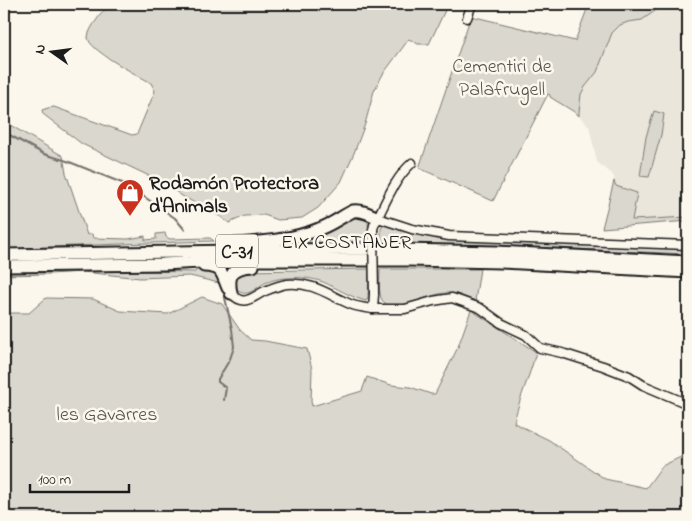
<svg xmlns="http://www.w3.org/2000/svg" width="692" height="521" viewBox="0 0 692 521" font-family="'Indie Flower',sans-serif">
<style>
.built{fill:#eae6dc}
.green{fill:#dad7ce;stroke:#7b7a75}
.lines{fill:none;stroke-linecap:round;stroke-linejoin:round}
.stream{stroke:#74726e;stroke-width:2}
.minor-casing{stroke:#1c1c1c;stroke-width:11}
.highway-casing{stroke:#1c1c1c;stroke-width:15}
.minor{stroke:#fbf7ec;stroke-width:8}
.highway{stroke:#fbf7ec;stroke-width:11}
.minor-bridge-casing{stroke:#1c1c1c;stroke-width:11;stroke-linecap:butt}
.minor-bridge{stroke:#fbf7ec;stroke-width:8}
.labels{text-anchor:middle;stroke-width:5;stroke-linejoin:round;paint-order:stroke}
.shield{fill:#fbf7ec;stroke:#5f5e5a;stroke-width:1}
.shield-label{font-size:19px;font-weight:bold;fill:#1c1c1c}
.park-label{font-size:20px;fill:#555451;stroke:#fbf7ec}
.poi-label{font-size:20px;font-weight:bold;fill:#1c1c1c;stroke:#fbf7ec;text-anchor:start}
.street-label{font-size:20px;fill:#1c1c1c;stroke:#fbf7ec}
</style>
<rect width="100%" height="100%" fill="#fbf7ec"/>
<filter id="ink" filterUnits="userSpaceOnUse"><feTurbulence type="fractalNoise" baseFrequency=".02" numOctaves="2"/><feDisplacementMap in="SourceGraphic" scale="10" xChannelSelector="R" yChannelSelector="G"/><feConvolveMatrix kernelMatrix="1 2 1 2 8 2 1 2 1" color-interpolation-filters="sRGB"/></filter>
<g filter="url(#ink)">
<polygon class="built" points="589,4 688,4 688,221 602,228 613,186 614,177 611,173 597,162 589,126 576,113 550,97 578,42"/>
<g class="green">
<path d="M109 4H448L429 44H418L409 39 383 74 374 91 365 124 354 153 341 182 318 208 302 218 278 220 264 215 245 216 229 223 221 217 182 196 164 183 82 144 43 114 42 110 48 108 54 107 132 135 137 134 155 91 151 83C140 76 87 50 88 37 89 27 103 12 109 4Z"/>
<polygon points="589,4 665,4 642,20 628,22 620,25 612,33 597,72 585,87 581,94 579,112 579,116 576,113 550,97 550,95 548,94 493,201 419,168 471,16 575,41"/>
<polygon points="654,111 664,114 661,135 649,177 640,176 646,137"/>
<polygon points="4,123 10,125 63,156 66,173 87,235 92,234 93,238 128,239 145,236 145,240 156,239 156,234 165,233 166,237 170,239 210,238 214,241 120,244 4,249"/>
<polygon points="614,181 616,186 637,193 632,220 688,217 688,221 602,228"/>
<polygon points="355,215 365,217 368,221 369,242 288,243"/>
<polygon points="386,225 412,232 688,248 688,254 485,245 381,243 381,228 383,226"/>
<path d="M369 269 368 298 366 301C350 297 337 288 323 282 312 278 300 277 288 278 280 278 272 280 265 283 255 288 245 301 235 287L236 274 244 271Z"/>
<path d="M380 269H480L475 301C467 298 458 293 449 293 434 291 391 316 382 300 378 294 380 277 380 269Z"/>
<polygon points="89,270 138,271 195,272 196,270 213,270 223,284 190,276 140,278 83,272 49,274 4,275 4,271"/>
<path d="M202 297 222 304 240 330 251 340 265 341 307 349 312 369 311 401 312 406 362 391 367 377 391 385 410 387 431 394H435L458 347 471 310 536 352C530 376 519 398 514 423L549 440 605 479 646 488 662 466 687 454 688 455V517H4V313H29L46 298 93 299 120 311 168 314Z"/>
</g>
<g class="lines">
<g class="stream">
<polyline points="4,132 44,154 67,161 127,185 175,218 185,230"/>
<polyline points="224,400 226,388 218,382 218,379 230,359 234,347 232,329 224,293"/>
</g>
<defs>
<g id="minor">
<polyline points="467,18 472,4"/>
<polyline points="378,218 412,229 449,236 688,245"/>
<path d="M373 230 374 225C385 204 394 179 412 163"/>
<path d="M231 293C244 308 252 297 265 291 272 288 280 285 287 284 314 282 328 295 350 304 357 307 366 308 373 309L374 294"/>
<polyline points="373,309 405,309 433,301 452,298 480,308 501,323 526,335 540,348 562,353 603,366 629,376 643,385 688,404"/>
</g>
<g id="highway">
<path d="M235 244C263 242 292 240 319 229 331 225 341 217 353 211 362 210 370 214 378 218"/>
<polyline points="4,255 356,249 495,252 688,262"/>
<polyline points="4,266 163,264 238,260 408,260 501,262 688,272"/>
<path d="M204 266C223 267 221 272 228 288"/>
<path d="M231 293C227 274 233 267 253 266"/>
</g>
</defs>
<use href="#minor" class="minor-casing"/>
<use href="#highway" class="highway-casing"/>
<use href="#minor" class="minor"/>
<use href="#highway" class="highway"/>
<defs>
<polyline id="minor-bridge" points="373,230 374,294"/>
</defs>
<use href="#minor-bridge" class="minor-bridge-casing"/>
<use href="#minor-bridge" class="minor-bridge"/>
</g>
</g>
<defs>
<symbol id="shop-pin" viewBox="-11 -11 22 30"><path d="M0 17L-7.5 6A9.5 9.5 0 1 1 7.5 6Z" fill="#c8321e" stroke="#fbf7ec"/><path d="M-5-2.5h2.3a2.7 3.5 0 0 1 5.4 0H5L5.5 6h-11ZM-1.5-2.5h3a1.5 2.3 0 0 0-3 0Z" fill="#fff"/></symbol>
</defs>
<g fill-rule="evenodd">
<use href="#shop-pin" x="114" y="177" width="32" height="43"/>
</g>
<g class="labels">
<rect class="shield" x="216" y="234.5" width="42" height="33" rx="4"/>
<g class="shield-label">
<text x="237" y="258">C-31</text>
</g>
<g class="park-label">
<text x="502" y="72">Cementiri de<tspan x="502" dy="23">Palafrugell</tspan></text>
<text x="107" y="420">les Gavarres</text>
</g>
<g class="poi-label">
<text x="149" y="189">Rodamón Protectora<tspan x="149" dy="23">d'Animals</tspan></text>
</g>
<g class="street-label">
<text x="346" y="248">EIX COSTANER</text>
</g>
</g>
<rect width="692" height="521" fill="none" stroke="#fbf7ec" stroke-width="20"/>
<rect x="10" y="10" width="672" height="501" fill="none" stroke="#1c1c1c" stroke-width="2" filter="url(#ink)"/>
<g transform="translate(52 52) rotate(284)" stroke="#fbf7ec" stroke-width="4" paint-order="stroke">
<path d="M0-4L9 19L0 12L-9 19Z" fill="#1c1c1c"/>
<text y="-8" font-size="14" font-weight="bold" text-anchor="middle" fill="#1c1c1c">N</text>
</g>
<path d="M30 484v8h99v-8" fill="none" stroke="#1c1c1c" stroke-width="2.5"/>
<text x="38" y="484" font-size="15" fill="#1c1c1c" stroke="#fbf7ec" stroke-width="4" paint-order="stroke">100 m</text>
</svg>
